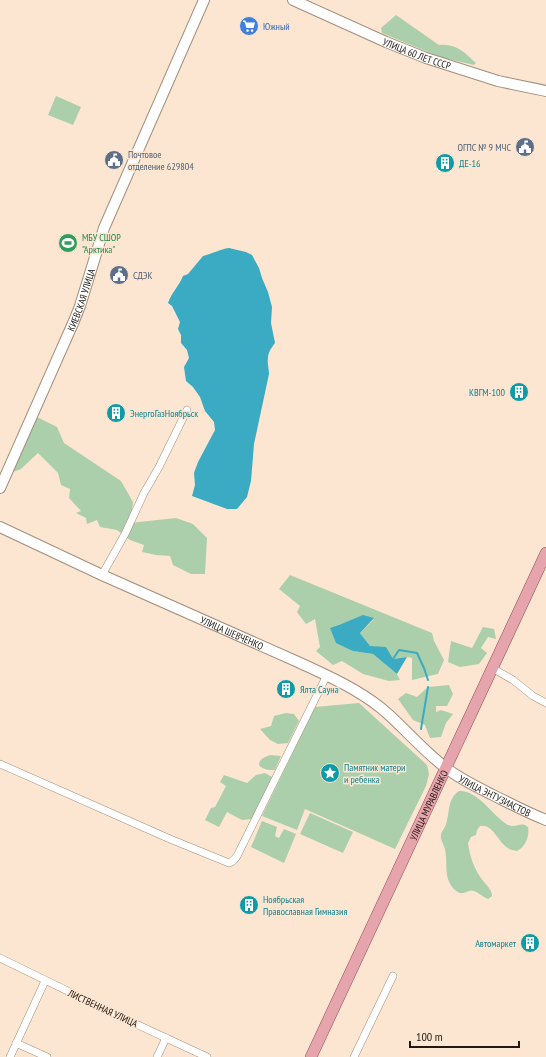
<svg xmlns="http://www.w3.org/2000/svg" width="546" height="1057" viewBox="0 0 546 1057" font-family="'PT Sans Narrow',sans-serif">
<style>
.green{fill:#abcfab}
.water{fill:#3aabc2}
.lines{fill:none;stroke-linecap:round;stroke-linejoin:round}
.stream{stroke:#3aabc2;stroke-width:2}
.street-casing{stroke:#a28e7b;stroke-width:8}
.secondary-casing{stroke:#a28e7b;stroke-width:12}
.primary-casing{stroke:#964d51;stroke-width:12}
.street{stroke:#fff;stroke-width:7}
.secondary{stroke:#fff;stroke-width:10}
.primary{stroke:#e6a5ac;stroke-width:11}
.labels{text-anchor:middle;stroke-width:3;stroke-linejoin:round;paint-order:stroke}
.shop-label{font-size:10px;fill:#366cbe;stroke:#fce6d1;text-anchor:start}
.street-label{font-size:10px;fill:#201811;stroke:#fce6d1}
.service-label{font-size:10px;fill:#4e5e75;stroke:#fce6d1;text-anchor:start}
.culture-label{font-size:10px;fill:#0d838f;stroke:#fce6d1;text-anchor:start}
.leisure-label{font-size:10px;fill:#27864d;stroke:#fce6d1;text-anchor:start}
</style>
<rect width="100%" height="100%" fill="#fce6d1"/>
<g class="green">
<path d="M396 15 439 45C456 43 464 52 476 63L474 65 440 57 382 33 381 28Z"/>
<polygon points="56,96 81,107 73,125 48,115"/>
<polygon points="37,417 57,427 64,443 121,481 133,502 130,523 176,518 193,524 207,538 205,574 191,574 173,565 170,556 156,555 142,552 144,545 130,540 117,530 100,527 97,520 87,524 86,518 76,513 81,511 69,498 70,489 61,485 58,473 38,453 21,469 13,472"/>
<polygon points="290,575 432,633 434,641 444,660 438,674 412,680 412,658 407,657 393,659 370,646 360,633 374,619 330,628 353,651 373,654 397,674 400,680 389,681 363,674 342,661 333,665 316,651 320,647 315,619 306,624 297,612 300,606 279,589"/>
<polygon points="483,627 494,629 496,639 488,637 481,648 487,653 479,664 460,667 448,662 451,641 472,648"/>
<polygon points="449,685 453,694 447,706 436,706 436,712 441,710 453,714 446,723 441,737 430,738 425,725 413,720 398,699 406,693 417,697 428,687"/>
<polygon points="359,703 427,765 429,774 426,786 395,849 305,809 297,830 262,816 315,707"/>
<polygon points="286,713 294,714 299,721 288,743 278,744 270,740 260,729 271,726 274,716"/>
<path d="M270 755 281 756 275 770C269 770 263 770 259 765 259 759 265 757 270 755Z"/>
<polygon points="265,773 272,777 252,819 242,820 227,812 219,827 205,820 211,808 215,807 226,786 220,782 224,775 247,783 256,775"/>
<path d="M459 791C477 790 491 813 505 823 516 831 519 820 528 827 530 836 525 847 517 851 512 850 508 849 505 846 497 839 492 824 480 826L477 830 476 835 471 837 468 843C470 858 475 871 484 882 488 887 492 890 492 896L488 899C483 897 479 893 474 891 467 888 464 898 455 890 443 879 448 863 445 849 444 845 440 839 441 835 441 832 445 828 446 824 450 813 447 799 459 791Z"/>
<polygon points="310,813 353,832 343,853 300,834"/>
<polygon points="262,821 277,827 275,836 279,838 284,829 296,834 284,863 251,847"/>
</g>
<g class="water">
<path d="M229 248 246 252 252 255 259 268 262 278 268 292 272 307 271 323 275 343C272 347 268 352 268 358 267 363 269 369 269 374L254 444 251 481 247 497 237 509H227L192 496 195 485 194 473 198 462 215 430 214 422 205 411 200 397 193 387 186 381 184 367 189 358 187 350 181 343V335L178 329 180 322 172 306 168 303C172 292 179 286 183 276L188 274 203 256C212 254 220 249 229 248Z"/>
<polygon points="363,615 374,618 360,633 370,646 386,647 393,659 407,657 397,674 373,654 353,651 336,643 330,628 339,625"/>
</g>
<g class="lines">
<g class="stream">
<polyline points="393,659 399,650 417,653 424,668 428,680"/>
<polyline points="421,729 428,687"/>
</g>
<defs>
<g id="street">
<polyline points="102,575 125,534 144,493 159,467 187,410"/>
<polyline points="492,668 513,680 533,696 546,703"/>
<path d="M0 764 170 839 229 863C236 861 238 854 241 848L327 675"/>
<polyline points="0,958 123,1018 207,1057"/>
<polyline points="16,1043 47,1057"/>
<polyline points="10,1057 45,981"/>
<polyline points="157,1057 166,1038"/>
<polyline points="354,1057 393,976"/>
</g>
<g id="secondary">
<path id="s1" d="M293 0 386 42 426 58 498 81 546 91"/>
<path id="s2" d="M0 488 74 321 80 306 104 228 204 0"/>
<path id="s3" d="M0 527 102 575 298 662C326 675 356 688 381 708 403 726 422 750 446 768 460 779 477 787 493 795 511 804 528 813 546 820"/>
</g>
<g id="primary">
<path id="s4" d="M311 1057 546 553"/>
</g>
</defs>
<use href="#street" class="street-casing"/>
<use href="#secondary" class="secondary-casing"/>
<use href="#primary" class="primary-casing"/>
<use href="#street" class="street"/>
<use href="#secondary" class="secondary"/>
<use href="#primary" class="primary"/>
</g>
<defs>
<symbol id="supermarket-disc" viewBox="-11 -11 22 22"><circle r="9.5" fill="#3f7fe0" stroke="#fce6d1"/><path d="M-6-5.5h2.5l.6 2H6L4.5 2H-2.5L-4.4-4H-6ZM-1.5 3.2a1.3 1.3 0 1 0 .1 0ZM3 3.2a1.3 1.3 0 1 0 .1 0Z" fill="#fff"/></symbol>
<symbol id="civic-disc" viewBox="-11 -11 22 22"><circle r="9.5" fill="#5c6f8a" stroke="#fce6d1"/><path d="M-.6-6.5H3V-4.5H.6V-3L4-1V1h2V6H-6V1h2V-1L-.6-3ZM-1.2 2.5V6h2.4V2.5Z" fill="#fff"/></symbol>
<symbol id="building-disc" viewBox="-11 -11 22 22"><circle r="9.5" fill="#0f9aa8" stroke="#fce6d1"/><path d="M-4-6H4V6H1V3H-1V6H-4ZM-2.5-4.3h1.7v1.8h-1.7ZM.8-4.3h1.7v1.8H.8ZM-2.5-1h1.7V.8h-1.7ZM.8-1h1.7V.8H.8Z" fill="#fff"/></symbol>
<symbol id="stadium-disc" viewBox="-11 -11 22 22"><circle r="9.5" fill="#2e9e5b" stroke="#fce6d1"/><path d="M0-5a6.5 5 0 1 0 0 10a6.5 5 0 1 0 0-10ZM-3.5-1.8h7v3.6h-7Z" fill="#fff"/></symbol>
<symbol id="sight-disc" viewBox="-11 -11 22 22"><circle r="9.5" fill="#0f9aa8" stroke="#fce6d1"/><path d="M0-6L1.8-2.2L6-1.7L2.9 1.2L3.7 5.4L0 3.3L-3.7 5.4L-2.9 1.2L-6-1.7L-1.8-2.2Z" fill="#fff"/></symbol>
</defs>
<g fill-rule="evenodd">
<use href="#supermarket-disc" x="238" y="15" width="22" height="22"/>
<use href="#civic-disc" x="514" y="136" width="22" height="22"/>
<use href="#civic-disc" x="103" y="149" width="22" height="22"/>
<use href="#building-disc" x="434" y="152" width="22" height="22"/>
<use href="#stadium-disc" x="57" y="232" width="22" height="22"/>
<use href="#civic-disc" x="108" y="264" width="22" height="22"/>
<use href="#building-disc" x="508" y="381" width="22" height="22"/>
<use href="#building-disc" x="105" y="402" width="22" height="22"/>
<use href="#building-disc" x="275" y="678" width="22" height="22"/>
<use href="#sight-disc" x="319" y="762" width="22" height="22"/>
<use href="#building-disc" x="238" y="894" width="22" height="22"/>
<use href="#building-disc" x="519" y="932" width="22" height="22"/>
</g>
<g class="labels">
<g class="shop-label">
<text x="263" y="30">Южный</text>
</g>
<g class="street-label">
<text dy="4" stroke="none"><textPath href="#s1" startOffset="135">УЛИЦА 60 ЛЕТ СССР</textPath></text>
<text dy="4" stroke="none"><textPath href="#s2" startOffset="205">КИЕВСКАЯ УЛИЦА</textPath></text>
<text dy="4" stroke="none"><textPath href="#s3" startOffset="255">УЛИЦА ШЕВЧЕНКО</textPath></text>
<text dy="4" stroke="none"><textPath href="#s3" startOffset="567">УЛИЦА ЭНТУЗИАСТОВ</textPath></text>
<text dy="4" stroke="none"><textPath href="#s4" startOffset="278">УЛИЦА МУРАВЛЕНКО</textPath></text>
<text transform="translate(103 1008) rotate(25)" y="4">ЛИСТВЕННАЯ УЛИЦА</text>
</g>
<g class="service-label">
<text x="511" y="151" text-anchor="end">ОГПС № 9 МЧС</text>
<text x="128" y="158">Почтовое<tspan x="128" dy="12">отделение 629804</tspan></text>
<text x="133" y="279">СДЭК</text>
</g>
<g class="culture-label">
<text x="459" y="167">ДЕ-16</text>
<text x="505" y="396" text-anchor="end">КВГМ-100</text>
<text x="130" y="417">ЭнергоГазНоябрьск</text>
<text x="300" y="693">Ялта Сауна</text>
<text x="344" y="771">Памятник матери<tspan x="344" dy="12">и ребенка</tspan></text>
<text x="263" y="903">Ноябрьская<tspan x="263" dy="12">Православная Гимназия</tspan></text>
<text x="516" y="947" text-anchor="end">Автомаркет</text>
</g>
<g class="leisure-label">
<text x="82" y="241">МБУ СШОР<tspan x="82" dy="12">"Арктика"</tspan></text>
</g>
</g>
<path d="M410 1041v6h109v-6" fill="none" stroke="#201811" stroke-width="2"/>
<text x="416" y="1041" font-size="12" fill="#201811" stroke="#fce6d1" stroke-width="3" paint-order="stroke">100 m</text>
</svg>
